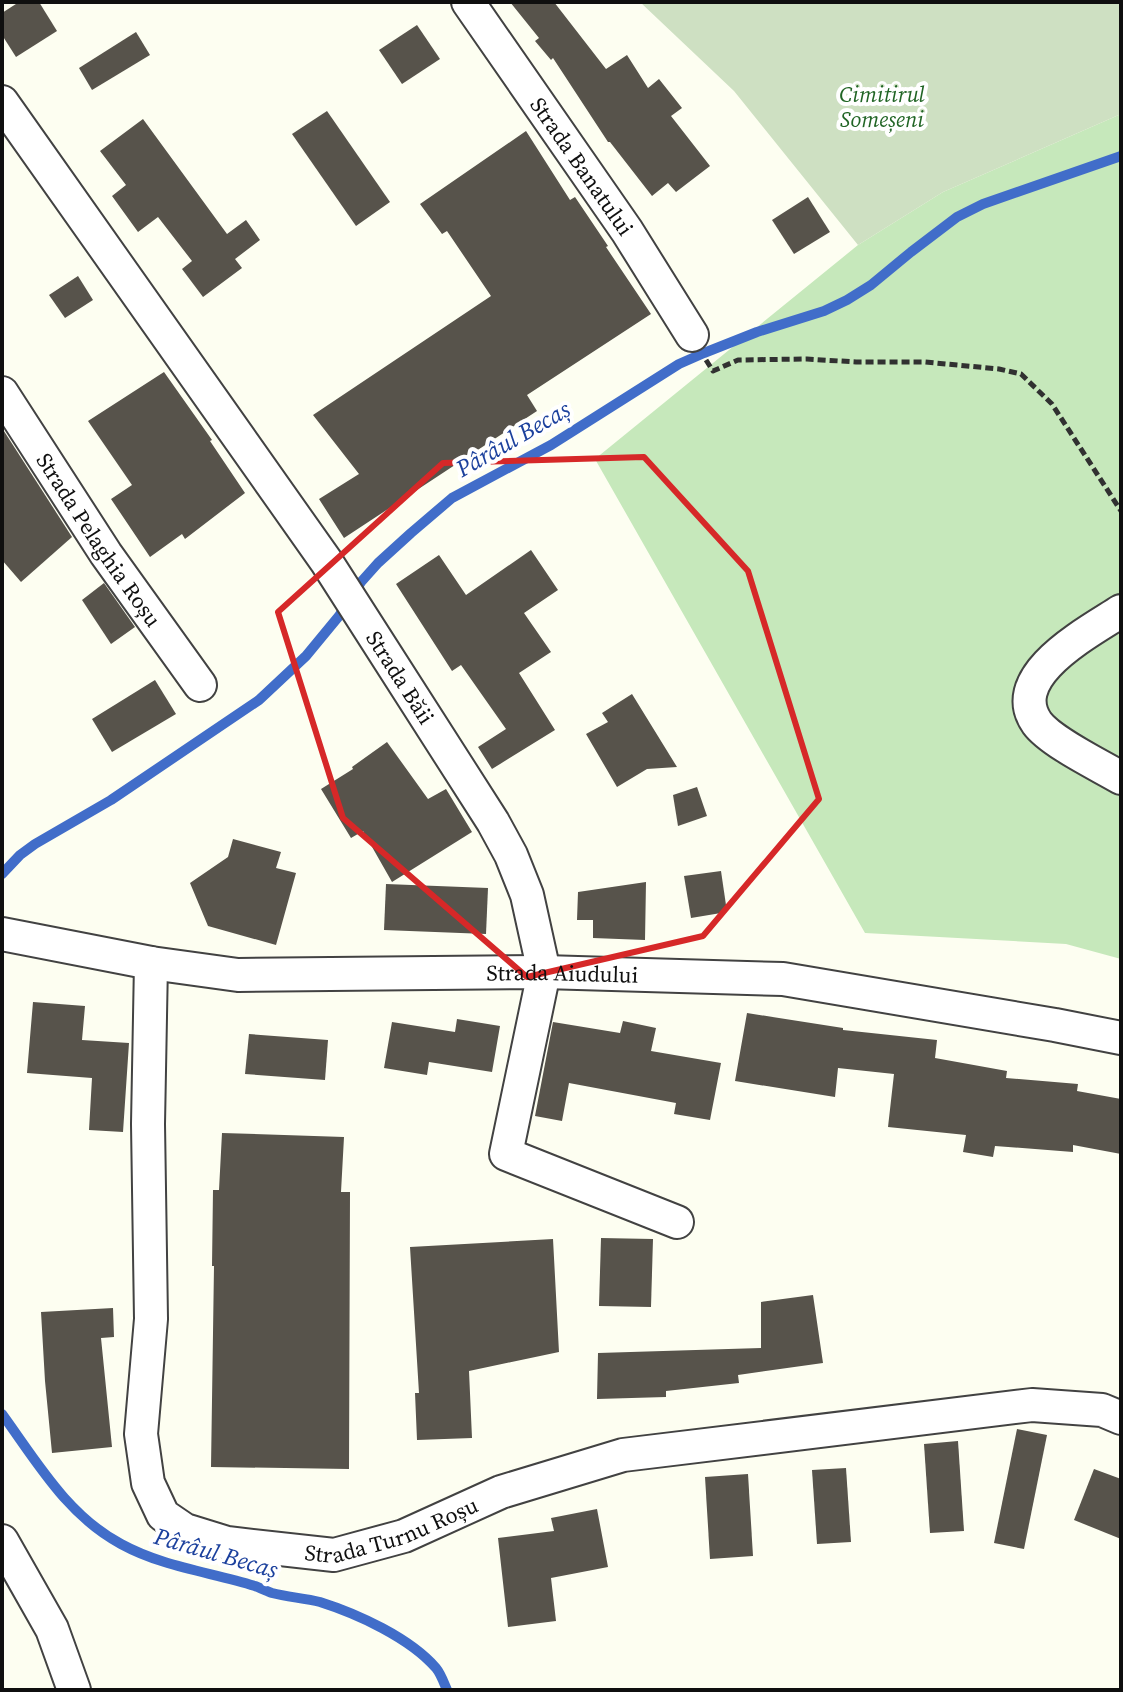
<svg xmlns="http://www.w3.org/2000/svg" width="1123" height="1692" viewBox="0 0 1123 1692" font-family="'Source Serif 4',serif">
<style>
.green{fill:#c6e8bb}
.cemetery{fill:#cee0c2}
.lines{fill:none;stroke-linecap:round;stroke-linejoin:round}
.stream{stroke:#416dc9;stroke-width:10}
.building{fill:#57534b}
.minor-casing{stroke:#424242;stroke-width:36}
.path{stroke:#313131;stroke-width:5;stroke-dasharray:8 4;stroke-linecap:butt}
.minor{stroke:#fff;stroke-width:32}
.marked{fill:none;stroke:#d62828;stroke-width:6;stroke-linejoin:round}
.labels{text-anchor:middle;stroke-width:8;stroke-linejoin:round;paint-order:stroke}
.park-label{font-size:22px;font-style:italic;fill:#216525;stroke:#fff}
.street-label{font-size:22px;fill:#0f0f0f;stroke:#fff}
.water-label{font-size:24px;font-style:italic;fill:#1c419d;stroke:#fff}
</style>
<rect width="100%" height="100%" fill="#fdfef1"/>
<polygon class="green" points="1121,114 1121,959 1066,944 865,933 595,459 858,245 943,192"/>
<polygon class="cemetery" points="640,2 1121,2 1121,114 943,192 858,245 734,91"/>
<g class="lines">
<g class="stream">
<polyline points="2,874 20,855 35,844 111,800 259,700 306,656 339,616 361,582 378,563 411,533 452,498 551,445 679,364 704,353 757,332 824,311 847,300 871,285 911,252 957,217 983,204 1121,156"/>
<path d="M2 1414C37 1462 67 1515 121 1544 163 1567 210 1572 255 1586 260 1588 266 1591 272 1593 287 1597 304 1598 320 1602 358 1614 410 1638 436 1668 441 1674 444 1683 447 1690"/>
</g>
</g>
<g class="building">
<polygon points="19,2 39,2 57,31 16,57 2,35 2,13"/>
<polygon points="510,2 554,2 606,69 627,55 648,88 659,79 682,108 671,116 710,166 676,192 668,183 652,196 610,142 608,142 553,58 551,60 535,41 539,38"/>
<polygon points="417,25 440,59 402,84 379,50"/>
<polygon points="136,32 150,55 92,90 79,68"/>
<polygon points="327,111 390,202 356,226 292,134"/>
<polygon points="143,119 227,234 246,220 260,240 235,259 242,268 203,297 182,269 192,261 158,217 138,232 112,196 126,185 100,151"/>
<polygon points="526,131 570,200 575,197 608,246 606,247 651,314 527,395 537,411 344,538 319,499 359,474 313,415 491,296 447,231 442,234 420,204"/>
<polygon points="808,197 830,232 794,254 772,220"/>
<polygon points="78,276 93,300 65,318 49,295"/>
<polygon points="164,372 212,440 210,441 245,493 185,539 182,534 150,557 111,499 132,485 88,421"/>
<polygon points="2,428 72,537 21,582 2,560"/>
<polygon points="531,550 558,590 524,613 551,652 519,673 555,730 492,769 478,747 506,729 461,665 452,671 396,584 439,555 466,595"/>
<polygon points="104,583 135,627 111,644 82,600"/>
<polygon points="155,680 176,714 112,752 92,719"/>
<polygon points="632,694 677,767 647,769 617,787 586,734 608,722 602,713"/>
<polygon points="387,742 428,799 446,789 472,832 392,882 363,831 351,838 321,789 353,769 352,767"/>
<polygon points="697,787 707,816 678,826 673,795"/>
<polygon points="233,839 281,852 276,868 296,873 276,945 208,926 190,883 228,857"/>
<polygon points="721,871 727,912 691,918 684,876"/>
<polygon points="646,882 645,940 593,938 593,920 577,920 578,892"/>
<polygon points="386,884 488,888 486,934 384,930"/>
<polygon points="33,1002 85,1006 82,1040 129,1043 123,1132 89,1130 92,1078 27,1073"/>
<polygon points="747,1013 843,1028 843,1030 937,1040 935,1058 1007,1071 1006,1078 1078,1084 1077,1091 1121,1099 1121,1154 1073,1145 1073,1152 995,1146 993,1157 963,1152 966,1135 888,1127 894,1074 838,1068 835,1097 735,1081"/>
<polygon points="457,1019 500,1026 492,1072 429,1062 427,1075 384,1068 392,1022 455,1032"/>
<polygon points="623,1021 656,1028 651,1051 721,1063 710,1120 674,1114 676,1103 569,1083 562,1121 535,1116 553,1022 620,1033"/>
<polygon points="249,1034 328,1040 325,1080 245,1074"/>
<polygon points="222,1133 344,1137 341,1192 350,1192 349,1469 211,1467 214,1266 212,1266 213,1190 219,1190"/>
<polygon points="601,1238 653,1239 651,1307 599,1306"/>
<polygon points="553,1239 559,1352 469,1371 472,1438 417,1440 415,1393 419,1393 410,1247"/>
<polygon points="813,1295 823,1363 738,1375 739,1383 666,1391 666,1397 597,1399 598,1353 761,1348 761,1302"/>
<polygon points="113,1308 114,1337 101,1338 112,1447 52,1453 45,1381 41,1312"/>
<polygon points="1017,1429 1047,1435 1024,1549 994,1543"/>
<polygon points="958,1441 964,1531 930,1533 924,1444"/>
<polygon points="846,1468 851,1542 817,1544 812,1470"/>
<polygon points="1094,1469 1121,1479 1121,1539 1074,1520"/>
<polygon points="748,1474 753,1556 710,1559 705,1477"/>
<polygon points="597,1509 608,1567 551,1578 556,1621 508,1627 498,1538 554,1531 551,1518"/>
</g>
<g class="lines">
<defs>
<g id="minor">
<path id="s1" d="M468 2 627 231 692 335"/>
<path id="s2" d="M2 102 326 561 493 822 511 855 527 895 544 972 506 1154 677 1222"/>
<path id="s3" d="M2 393 106 554 200 685"/>
<path d="M1121 611C1089 632 1004 676 1037 723 1051 742 1099 765 1121 778"/>
<path id="s4" d="M2 934 151 963 238 975 544 972 783 979 1055 1025 1121 1038"/>
<path id="s5" d="M151 963 148 1124 151 1319 141 1434 148 1483 163 1515 185 1530 227 1543 334 1555 404 1536 501 1492 623 1455 1032 1405 1102 1410 1121 1418"/>
<polyline points="2,1541 52,1629 74,1690"/>
</g>
</defs>
<use href="#minor" class="minor-casing"/>
<polyline class="path" points="706,360 713,371 738,360 807,359 856,362 925,362 999,369 1021,374 1052,404 1121,511"/>
<use href="#minor" class="minor"/>
</g>
<path class="marked" d="M644 457 748 571 819 799 703 936 527 977 343 818 278 612 443 463Z"/>
<g class="labels">
<g class="park-label">
<text x="882" y="102">Cimitirul<tspan x="882" dy="25">Someșeni</tspan></text>
</g>
<g class="street-label">
<text dy="8" stroke="none"><textPath href="#s1" startOffset="200">Strada Banatului</textPath></text>
<text dy="8" stroke="none"><textPath href="#s3" startOffset="176">Strada Pelaghia Roșu</textPath></text>
<text dy="8" stroke="none"><textPath href="#s2" startOffset="700">Strada Băii</textPath></text>
<text dy="8" stroke="none"><textPath href="#s4" startOffset="564">Strada Aiudului</textPath></text>
<text dy="8" stroke="none"><textPath href="#s5" startOffset="796">Strada Turnu Roșu</textPath></text>
</g>
<g class="water-label">
<text transform="translate(513 439) rotate(-30)" y="8">Pârâul Becaș</text>
<text transform="translate(216 1553) rotate(16)" y="8">Pârâul Becaș</text>
</g>
</g>
<rect width="1123" height="1692" fill="none" stroke="#0f0f0f" stroke-width="8"/>
</svg>
